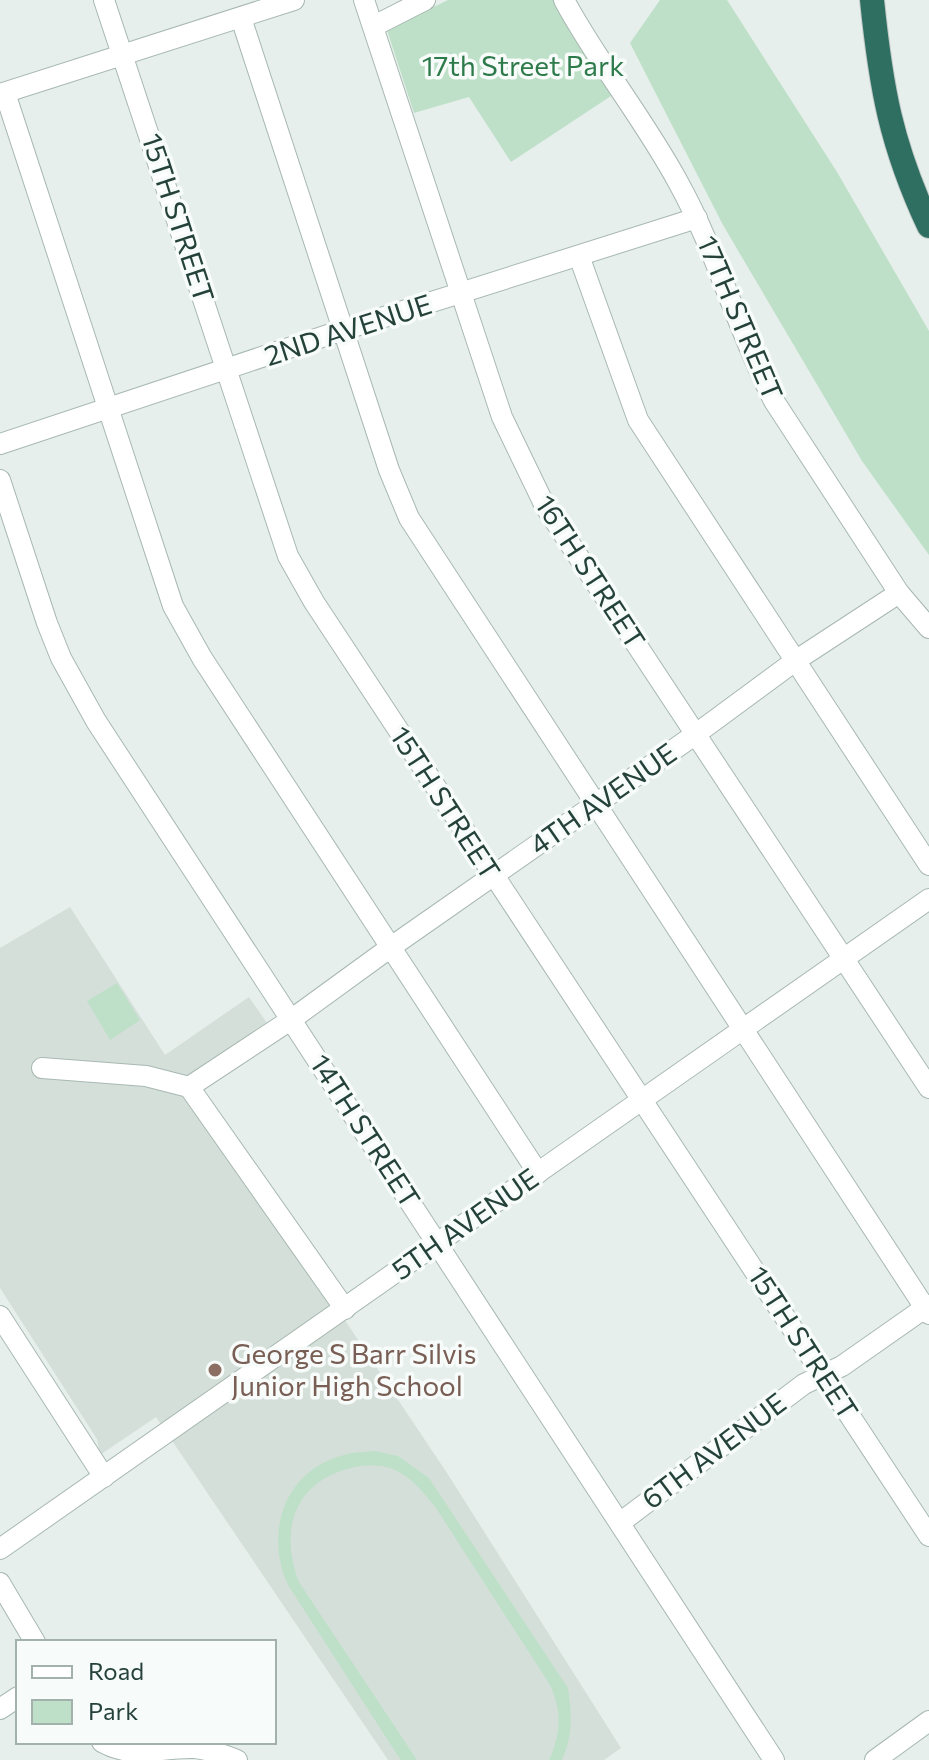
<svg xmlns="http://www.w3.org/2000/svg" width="929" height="1760" viewBox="0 0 929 1760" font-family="Commissioner,sans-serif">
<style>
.built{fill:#d4dfda}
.green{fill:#bfe0c8}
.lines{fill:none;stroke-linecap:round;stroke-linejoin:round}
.minor-casing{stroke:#a8b8b2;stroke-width:22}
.highway-casing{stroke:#c2cac8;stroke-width:26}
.minor{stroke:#fff;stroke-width:20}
.highway{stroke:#2f6f62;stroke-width:24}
.education-dot{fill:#8d6e63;stroke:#f7fbf9;stroke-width:3}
.labels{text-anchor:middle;stroke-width:7;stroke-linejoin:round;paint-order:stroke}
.park-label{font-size:28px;fill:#2d7a4b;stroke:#f7fbf9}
.street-label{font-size:28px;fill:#24423a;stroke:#f7fbf9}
.education-label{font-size:28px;fill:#785e54;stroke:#f7fbf9;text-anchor:start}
</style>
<rect width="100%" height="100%" fill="#e6efeb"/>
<polygon class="built" points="70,907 165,1055 249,997 269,1026 181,1086 328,1295 447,1473 621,1748 604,1760 388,1760 156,1417 100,1455 97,1439 0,1288 0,948"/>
<g class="green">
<polygon points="448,0 556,0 611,96 511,162 469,97 414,113 387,30"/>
<polygon points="660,0 727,0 729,3 837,172 929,331 929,555 862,461 723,225 630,43"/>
<polygon points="117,983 140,1020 110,1040 87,1001"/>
<path d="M375 1451 398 1456 429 1478 568 1688C572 1715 573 1735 562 1760H549C561 1734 562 1711 550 1685L436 1508C423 1492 410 1475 390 1468 378 1464 359 1465 347 1469 292 1485 280 1533 299 1582L417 1760H401L396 1753 288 1585C264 1533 284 1470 344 1455 353 1452 365 1452 375 1451Z"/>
</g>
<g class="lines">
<defs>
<g id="minor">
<path d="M104 0 288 556 314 602C517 915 726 1224 929 1536"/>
<polyline points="364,0 502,417 545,506 929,1088"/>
<path d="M564 0C598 63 644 119 678 182 717 252 737 330 774 401L899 593 929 628"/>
<polyline points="241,18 389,470 409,518 929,1314"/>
<polyline points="374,26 425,0"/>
<polyline points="5,93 173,606 202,658 538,1173"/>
<polyline points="0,94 294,0"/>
<polyline points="579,256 638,420 929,865"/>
<polyline points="0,444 343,330 697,218"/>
<polyline points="0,480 47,623 61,658 96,721 774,1760"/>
<polyline points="42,1068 146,1076 189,1087 345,1309"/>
<polyline points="189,1087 292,1019 391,947 696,734 795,661 899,593"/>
<polyline points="0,1316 104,1477"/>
<polyline points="621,1522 804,1384 842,1366 929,1305"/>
<polyline points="0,1549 929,899"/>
<polyline points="0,1583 35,1642"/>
<polyline points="0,1709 18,1697"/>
<path d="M102 1742C135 1760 159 1747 194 1748 208 1749 224 1755 237 1760"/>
<polyline points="875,1760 929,1721"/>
</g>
<path id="highway" d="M872 0C881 88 891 145 929 226"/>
</defs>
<use href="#minor" class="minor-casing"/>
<use href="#highway" class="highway-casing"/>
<use href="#minor" class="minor"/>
<use href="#highway" class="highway"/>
</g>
<circle class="education-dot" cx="215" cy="1370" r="8"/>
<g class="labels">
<g class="park-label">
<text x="523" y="76">17th Street Park</text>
</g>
<g class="street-label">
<text transform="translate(178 218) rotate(72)" y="10">15TH STREET</text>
<text transform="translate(740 318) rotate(67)" y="10">17TH STREET</text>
<text transform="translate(348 330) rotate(-18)" y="10">2ND AVENUE</text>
<text transform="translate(590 572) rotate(57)" y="10">16TH STREET</text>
<text transform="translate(603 799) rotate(-35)" y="10">4TH AVENUE</text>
<text transform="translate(445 803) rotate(57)" y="10">15TH STREET</text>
<text transform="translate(365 1131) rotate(57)" y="10">14TH STREET</text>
<text transform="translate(465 1224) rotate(-35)" y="10">5TH AVENUE</text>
<text transform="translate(803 1343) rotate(57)" y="10">15TH STREET</text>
<text transform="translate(714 1451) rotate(-37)" y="10">6TH AVENUE</text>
</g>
<g class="education-label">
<text x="231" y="1364">George S Barr Silvis<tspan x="231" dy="32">Junior High School</tspan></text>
</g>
</g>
<rect x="16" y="1640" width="260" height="104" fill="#f7fbf9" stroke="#a3b1ad" stroke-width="2"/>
<rect x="32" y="1666" width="40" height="12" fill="#ffffff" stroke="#a3b1ad" stroke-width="2"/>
<text x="88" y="1680" font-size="24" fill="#24423a">Road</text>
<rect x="32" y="1700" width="40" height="24" fill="#bfe0c8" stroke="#a3b1ad" stroke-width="2"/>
<text x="88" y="1720" font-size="24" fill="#24423a">Park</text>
</svg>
